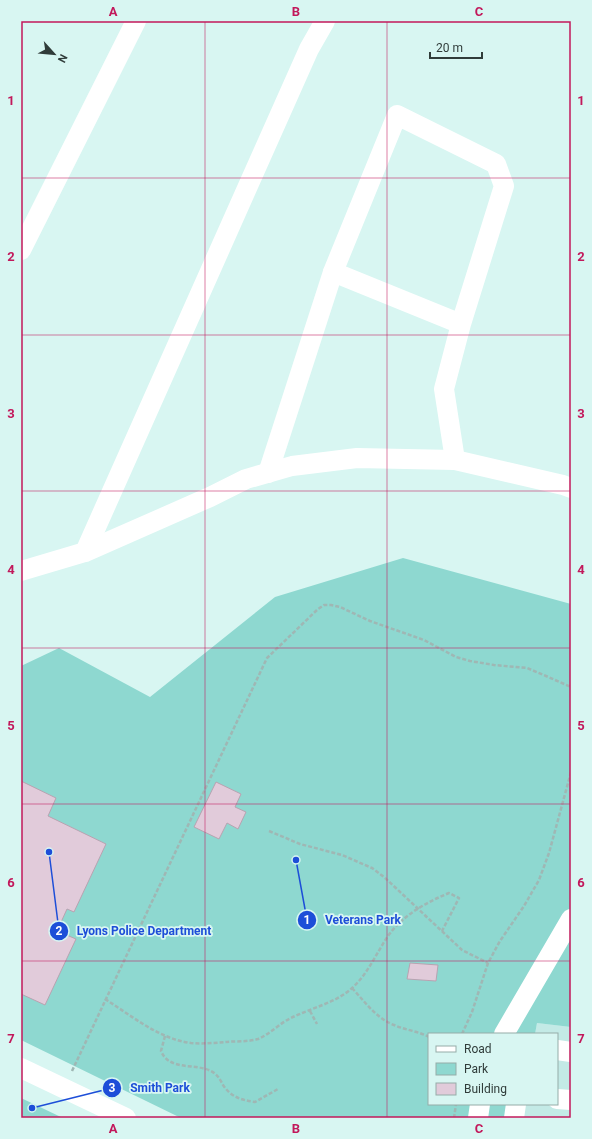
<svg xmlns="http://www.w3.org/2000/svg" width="592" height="1139" viewBox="0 0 592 1139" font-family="Roboto,sans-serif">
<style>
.built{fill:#c3eae6}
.green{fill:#8ed8d0}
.building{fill:#e1cbda;stroke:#b8a3b1}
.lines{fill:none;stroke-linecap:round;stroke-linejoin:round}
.path{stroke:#9fb7b4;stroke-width:2.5;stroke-dasharray:4 2;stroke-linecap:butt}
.minor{stroke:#fff;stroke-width:20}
.grid{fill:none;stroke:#c2185b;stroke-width:1;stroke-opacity:0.55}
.leader{fill:none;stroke:#1d4ed8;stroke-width:1.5}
.callout-dot{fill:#1d4ed8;stroke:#d8f6f2;stroke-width:1.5}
.mark-label{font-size:12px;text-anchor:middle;font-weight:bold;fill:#fff}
.callout-label{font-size:12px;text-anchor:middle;font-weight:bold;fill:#1d4ed8;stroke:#d8f6f2;stroke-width:3.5;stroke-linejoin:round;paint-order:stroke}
.neatline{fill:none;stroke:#c2185b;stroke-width:1.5}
.grid-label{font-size:13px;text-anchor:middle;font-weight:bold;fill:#c2185b}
</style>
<rect width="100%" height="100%" fill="#d8f6f2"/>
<polygon class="built" points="537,1023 571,1027 571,1118 506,1118 508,1104 557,1104 557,1034 535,1034"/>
<g class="green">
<polygon points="403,558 571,604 571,1027 537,1023 535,1034 429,1034 429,1104 508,1104 506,1118 181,1118 21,1040 21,666 59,648 150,697 275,597"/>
<polygon points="21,1098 63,1118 21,1118"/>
</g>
<g class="building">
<polygon points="21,781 56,798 48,816 106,844 74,912 67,909 57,931 76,939 45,1005 21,994"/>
<polygon points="216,782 241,794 235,807 246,812 238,829 227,823 219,839 194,827"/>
<polygon points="410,963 438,965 436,981 407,979"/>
</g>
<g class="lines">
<g class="path">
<polyline points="269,831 300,844 342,855 372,868 384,877 398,890 462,950 488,963"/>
<path d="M352 988C365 1002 376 1018 394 1025 405 1030 418 1031 429 1037"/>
<path d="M105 999C132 1016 159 1039 191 1043 202 1044 214 1043 225 1042 235 1041 248 1042 258 1039 270 1034 280 1023 291 1018 311 1008 335 1003 351 989 367 975 375 956 386 939 401 916 425 903 449 893L459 898 442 931"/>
<polyline points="310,1011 317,1024"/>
<polyline points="462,1034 472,1012 488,963 500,941 524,906 539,880 549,853 571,772"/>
<path d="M165 1036 161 1051C169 1071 195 1063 211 1071 217 1074 220 1079 223 1085 231 1097 241 1100 255 1102L278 1089"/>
<polyline points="72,1071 267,658 318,609 324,605 331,605 340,607 370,621 424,640 456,657 470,661 494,665 527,668 546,676 571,687"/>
<polyline points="454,1118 456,1104"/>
</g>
<g class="minor">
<polyline points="21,250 136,21"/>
<polyline points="455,460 444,389 461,324 504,186 496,164 397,115 333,272 461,324"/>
<polyline points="268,473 333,272"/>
<polyline points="85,552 309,49 325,21"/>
<polyline points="21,571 85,552 210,497 246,479 292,466 357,458 455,460 563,485 571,488"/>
<polyline points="504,1034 571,919"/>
<polyline points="557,1050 571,1052"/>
<polyline points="21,1068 126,1118"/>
<polyline points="557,1099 571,1100"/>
<polyline points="478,1118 480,1104"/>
<polyline points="514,1118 516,1104"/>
</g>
</g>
<path class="grid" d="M205 21V1118M387 21V1118M21 178H571M21 335H571M21 491H571M21 648H571M21 804H571M21 961H571"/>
<path class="leader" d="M296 860L307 920M49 852L59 931M32 1108L112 1088"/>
<g class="callout-dot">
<circle cx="296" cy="860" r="4"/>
<circle cx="49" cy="852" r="4"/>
<circle cx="32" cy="1108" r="4"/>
<circle cx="307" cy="920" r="10"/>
<circle cx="59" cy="931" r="10"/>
<circle cx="112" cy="1088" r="10"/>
</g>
<g class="mark-label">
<text x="307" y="924">1</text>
<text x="59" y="935">2</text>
<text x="112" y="1092">3</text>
</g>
<g class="callout-label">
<text x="363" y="924">Veterans Park</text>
<text x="144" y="935">Lyons Police Department</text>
<text x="160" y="1092">Smith Park</text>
</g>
<rect width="592" height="1139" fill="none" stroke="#d8f6f2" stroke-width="44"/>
<rect x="428" y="1033" width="130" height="72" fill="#d8f6f2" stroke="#95aca8"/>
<rect x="436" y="1046" width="20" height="6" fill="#ffffff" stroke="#95aca8"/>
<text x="464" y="1053" font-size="12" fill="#303c3a">Road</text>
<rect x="436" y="1063" width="20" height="12" fill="#8ed8d0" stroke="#95aca8"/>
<text x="464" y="1073" font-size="12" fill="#303c3a">Park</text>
<rect x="436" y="1083" width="20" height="12" fill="#e1cbda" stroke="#95aca8"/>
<text x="464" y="1093" font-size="12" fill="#303c3a">Building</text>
<g transform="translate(54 54) rotate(117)" stroke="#d8f6f2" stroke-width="3" paint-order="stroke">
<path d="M0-3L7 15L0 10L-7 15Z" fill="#303c3a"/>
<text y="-6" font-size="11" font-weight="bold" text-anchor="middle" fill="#303c3a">N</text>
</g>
<path d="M430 52v6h52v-6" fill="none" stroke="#303c3a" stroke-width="2"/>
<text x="436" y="52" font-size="12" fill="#303c3a" stroke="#d8f6f2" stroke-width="3" paint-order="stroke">20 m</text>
<rect x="22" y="22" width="548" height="1095" class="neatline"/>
<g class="grid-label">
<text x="113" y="16">A</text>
<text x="296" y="16">B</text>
<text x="479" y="16">C</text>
<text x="11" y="105">1</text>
<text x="581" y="105">1</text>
<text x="11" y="261">2</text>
<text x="581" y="261">2</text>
<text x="11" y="418">3</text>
<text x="581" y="418">3</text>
<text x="11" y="574">4</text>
<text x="581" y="574">4</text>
<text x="11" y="730">5</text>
<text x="581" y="730">5</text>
<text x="11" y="887">6</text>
<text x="581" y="887">6</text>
<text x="11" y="1043">7</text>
<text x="581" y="1043">7</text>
<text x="113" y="1133">A</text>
<text x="296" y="1133">B</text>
<text x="479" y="1133">C</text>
</g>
</svg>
